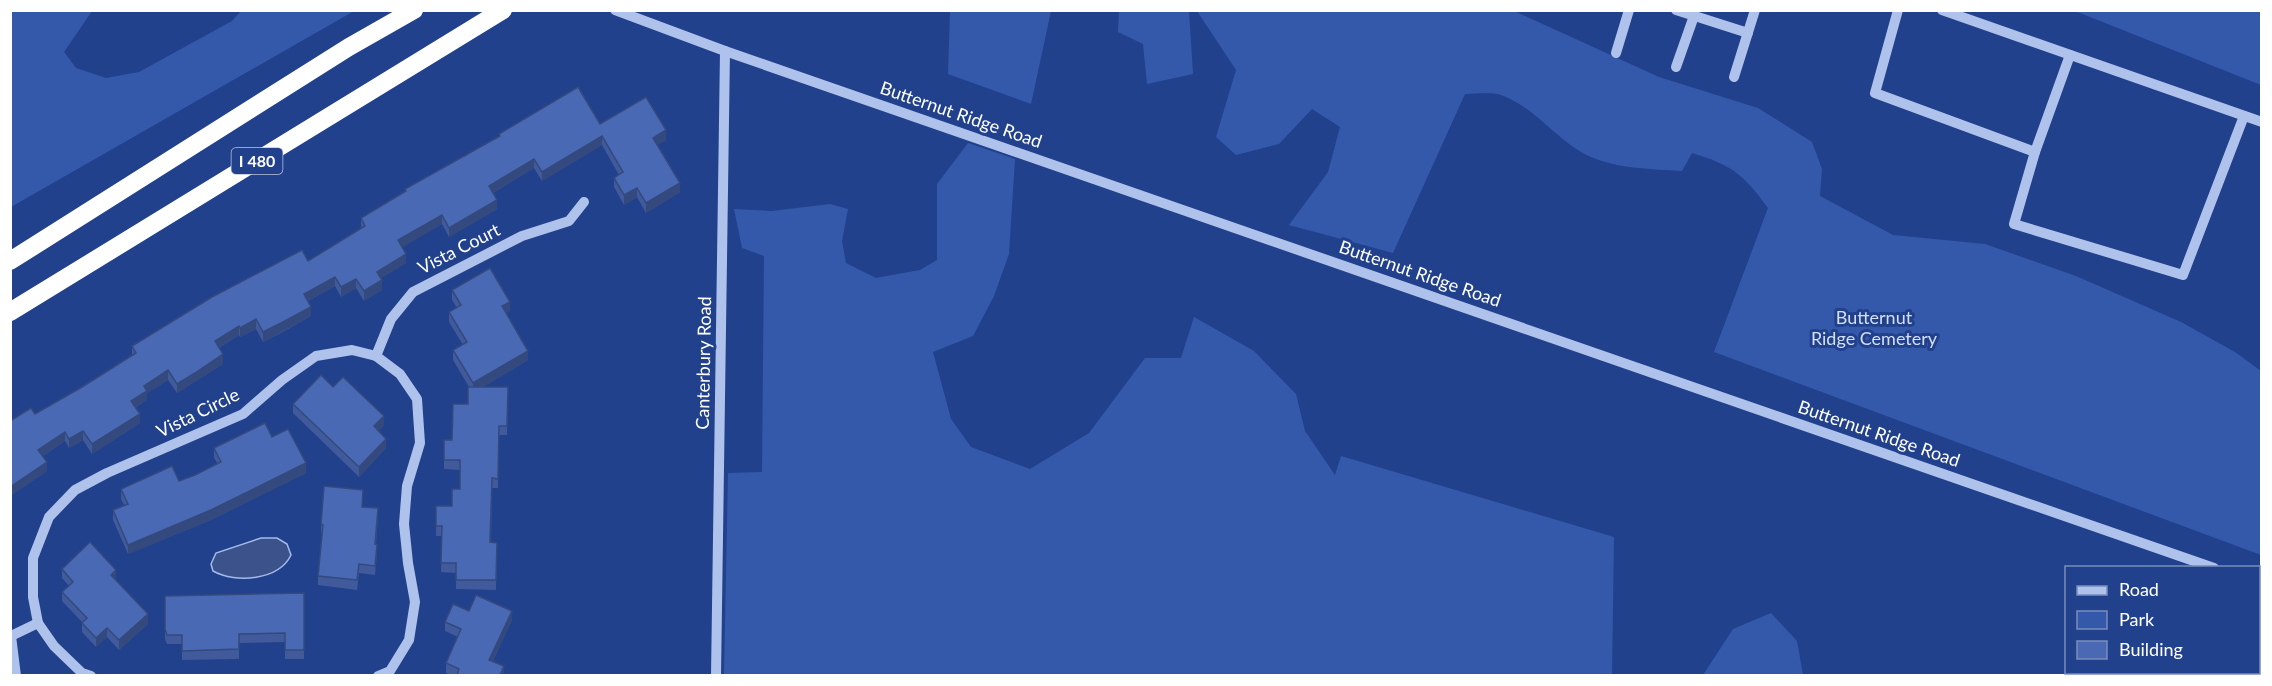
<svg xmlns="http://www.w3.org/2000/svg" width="2272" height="686" viewBox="0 0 2272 686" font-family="Lato,sans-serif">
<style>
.green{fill:#3559aa}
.water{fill:#3b528a;stroke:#a3bbed;stroke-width:1.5}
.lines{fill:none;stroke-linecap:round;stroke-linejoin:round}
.minor{stroke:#afc2eb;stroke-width:10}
.highway{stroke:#fff;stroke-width:18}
.wall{fill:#405a9b}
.shaded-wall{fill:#344a7e}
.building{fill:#4a69b4;stroke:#344a7e;stroke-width:1.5}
.labels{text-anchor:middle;stroke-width:6;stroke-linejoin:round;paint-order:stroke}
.shield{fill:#21418c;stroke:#bcc6dc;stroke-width:1.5}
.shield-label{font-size:16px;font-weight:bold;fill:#fff}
.street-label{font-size:18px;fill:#fff;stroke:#21418c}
.park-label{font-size:18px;fill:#d4dff8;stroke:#21418c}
</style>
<rect width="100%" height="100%" fill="#21418c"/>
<g class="green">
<polygon points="10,11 92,11 64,52 76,68 106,78 139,72 232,21 241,11 354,11 11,207"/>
<polygon points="950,11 1051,11 1031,104 948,74"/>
<polygon points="1119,11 1189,11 1193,74 1147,84 1143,44 1118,32"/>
<path d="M1197 11H1514L1659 77 1758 108 1812 142 1822 169 1820 196 1893 235 1985 244 2076 276 2181 322 2235 352 2261 371V555L1714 352 1768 208C1743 174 1732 165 1692 153L1682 171C1652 169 1619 169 1591 157 1557 142 1537 108 1501 95 1491 92 1476 94 1465 94L1393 253 1289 225 1328 172 1340 127 1312 109 1279 144 1236 155 1216 137 1236 70Z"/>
<polygon points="2075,11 2261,11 2261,85"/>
<polygon points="968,143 1015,159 1009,254 994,296 973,336 933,352 951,419 971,447 1030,469 1089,433 1145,358 1181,358 1194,317 1254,351 1296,394 1305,431 1335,475 1341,456 1614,537 1612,675 724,675 728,473 762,472 764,256 742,248 734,209 772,211 830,204 848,209 842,241 846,263 876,278 920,270 937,260 937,184"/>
<polygon points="1771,613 1797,641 1803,675 1703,675 1733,629"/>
</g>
<path class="water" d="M261 538H277L287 544 291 555C279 580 236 584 213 571L211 564 216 553Z"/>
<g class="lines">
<g class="minor">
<polyline points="615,10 725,51 2214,568"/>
<polyline points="1676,10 1748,33"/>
<polyline points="1898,10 1875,93 2035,152"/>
<polyline points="1942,10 2262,122"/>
<polyline points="1616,53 1629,10"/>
<polyline points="2070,55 2035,152 2014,224 2183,275 2244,116"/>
<polyline points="1676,67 1694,16"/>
<polyline points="1734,77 1755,10"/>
<polyline points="376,356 391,319 413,292 522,236 569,221 584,202"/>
<polyline points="2258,583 2262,584"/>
<polyline points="16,676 11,636 38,623"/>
<polyline points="91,676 82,673 54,646 38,623 33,597 33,558 49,517 75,490 107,473 243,414 282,380 316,356 352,350 376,356 400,374 417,399 420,443 407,486 404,524 408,563 415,602 409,640 390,671 378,676"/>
<polyline points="716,676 725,51"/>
</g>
<g class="highway">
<polyline points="10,261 349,47 414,10"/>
<polyline points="10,312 503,10"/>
</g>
</g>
<g class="wall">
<polygon points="600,124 666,140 657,145 680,192 646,213 637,197 624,205 614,187 614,178 619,175 602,145 542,181 534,168 493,193 497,209 449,237 442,224 402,247 406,263 381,278 382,290 364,301 356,288 341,297 335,286 308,301 311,316 281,333 263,342 256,329 240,337 239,335 219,348 223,364 177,393 168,380 147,393 147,400 136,407 140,423 92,454 83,440 69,448 65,441 43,456 47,471 10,496 35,414 82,387 132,356 132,346 308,261 361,228 361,218 405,192 405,189 499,136 499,134"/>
<polygon points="452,290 510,311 506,313 528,360 483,387 508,387 507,435 499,435 498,488 492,488 491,542 497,543 496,590 456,589 456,573 441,572 442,536 436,536 436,506 452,506 460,489 460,470 444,469 444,440 452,440 468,404 469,387 453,360 453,350 463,345 449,322 449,312 457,308 452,300"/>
<polygon points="333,387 384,425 378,431 386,448 359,477 293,413 293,404"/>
<polygon points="272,437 306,473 211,520 128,554 113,520 113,510 124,505 121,499 121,489 179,481 195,475 218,464 214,458 214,448"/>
<polygon points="363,499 362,507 378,518 376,544 377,554 375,575 359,573 357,590 318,585 318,576 322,534 321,534 321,524"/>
<polygon points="62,569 116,580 148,624 119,650 107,637 96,647 82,632 82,622 62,601 62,592 69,586 62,578"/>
<polygon points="304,593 304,659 285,659 285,642 239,643 239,659 182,660 182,644 167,644 165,639 165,596"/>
<polygon points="469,611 512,620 493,661 504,675 452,675 446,673 446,663 458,637 445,631 445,622"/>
</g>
<g class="shaded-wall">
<polygon points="666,130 666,140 653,147 653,138"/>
<polygon points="602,136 602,145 542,181 542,172"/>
<polygon points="534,159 534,168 489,195 489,186"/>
<polygon points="680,183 680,192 646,213 646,203"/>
<polygon points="637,188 637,197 624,205 624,195"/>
<polygon points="497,200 497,209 449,237 449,228"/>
<polygon points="442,215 442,224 398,250 398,240"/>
<polygon points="406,254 406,263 377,281 377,272"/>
<polygon points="335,277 335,286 304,303 304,294"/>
<polygon points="356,279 356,288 341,297 341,287"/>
<polygon points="382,280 382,290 364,301 364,291"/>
<polygon points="510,302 510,311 502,316 502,306"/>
<polygon points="311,307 311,316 263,342 263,332"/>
<polygon points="256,319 256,329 240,337 240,328"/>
<polygon points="239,326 239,335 215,350 215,341"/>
<polygon points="528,351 528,360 473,393 473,383"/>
<polygon points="223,354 223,364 177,393 177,384"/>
<polygon points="168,370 168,380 147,393 147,400 131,410 131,401 144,386"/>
<polygon points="140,414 140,423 92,454 92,444"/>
<polygon points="384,416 384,425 374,436 374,426"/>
<polygon points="83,431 83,440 69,448 69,439"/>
<polygon points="65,432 65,441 38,459 38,450"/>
<polygon points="386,439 386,448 359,477 359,467"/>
<polygon points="47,462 47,471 10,496 10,487"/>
<polygon points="306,463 306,473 211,520 128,554 128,545"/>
<polygon points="378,508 378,518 375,554 375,544"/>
<polygon points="377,545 377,554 375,575 375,566"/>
<polygon points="116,570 116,580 111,575"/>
<polygon points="512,611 512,620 489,669 489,660"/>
<polygon points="148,614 148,624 119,650 119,640"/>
<polygon points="107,628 107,637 96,647 96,638"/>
<polygon points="504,666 504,675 500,675"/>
</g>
<g class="building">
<polygon points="578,87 600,124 646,97 666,130 653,138 680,183 646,203 637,188 624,195 614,178 623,172 602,136 542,172 534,159 489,186 497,200 449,228 442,215 398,240 406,254 377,272 382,280 364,291 356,279 341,287 335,277 304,294 311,307 281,323 263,332 256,319 240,328 239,326 215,341 223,354 195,373 177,384 168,370 144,386 147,391 131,401 140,414 92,444 83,431 69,439 65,432 38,450 47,462 10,487 10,421 31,408 35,414 82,387 136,353 132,346 212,297 302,250 308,261 365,226 361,218 406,191 405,189 500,136 499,134"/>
<polygon points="490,268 510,302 502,306 528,351 473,383 453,350 467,342 449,312 461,305 452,290"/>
<polygon points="321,375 333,387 343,377 384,416 374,426 386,439 359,467 293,404"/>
<polygon points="468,387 508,387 507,426 499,426 498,479 492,478 490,542 497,543 496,580 456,580 456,563 441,563 442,526 436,526 436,506 452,506 452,489 460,489 460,460 444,460 444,440 452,440 453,404 468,404"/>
<polygon points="265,423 272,437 288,429 306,463 211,510 128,545 113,510 128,504 121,489 172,466 179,481 195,475 221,462 214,448"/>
<polygon points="324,486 363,490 362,507 378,508 375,544 377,545 375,566 359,564 357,580 318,576 323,525 321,524"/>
<polygon points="90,542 116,570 111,575 148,614 119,640 107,628 96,638 82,623 87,618 62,592 73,582 62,569"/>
<polygon points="304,593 304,650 285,650 285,633 239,634 239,649 182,651 182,635 167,635 165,629 165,596"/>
<polygon points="476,595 512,611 489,660 504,666 500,675 457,675 459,669 446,663 461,629 445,622 453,604 469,611"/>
</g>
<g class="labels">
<rect class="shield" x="231.5" y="148" width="51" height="26" rx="4.5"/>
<g class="shield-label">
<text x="257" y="167">I 480</text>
</g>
<g class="street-label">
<text transform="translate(961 115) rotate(19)" y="6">Butternut Ridge Road</text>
<text transform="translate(459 249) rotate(-27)" y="6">Vista Court</text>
<text transform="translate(1420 274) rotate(19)" y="6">Butternut Ridge Road</text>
<text transform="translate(704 363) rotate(-89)" y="6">Canterbury Road</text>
<text transform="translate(198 413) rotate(-26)" y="6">Vista Circle</text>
<text transform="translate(1879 434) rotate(19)" y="6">Butternut Ridge Road</text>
</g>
<g class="park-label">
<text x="1874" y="324">Butternut<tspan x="1874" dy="21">Ridge Cemetery</tspan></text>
</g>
</g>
<rect width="2272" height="686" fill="none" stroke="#ffffff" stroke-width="24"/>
<rect x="2065" y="566" width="195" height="108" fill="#21418c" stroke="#7a8dba" stroke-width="1.5"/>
<rect x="2077" y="586" width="30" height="9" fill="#afc2eb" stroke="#7a8dba" stroke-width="1.5"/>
<text x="2119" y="596" font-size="18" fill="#ffffff">Road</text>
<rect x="2077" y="611" width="30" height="18" fill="#3559aa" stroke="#7a8dba" stroke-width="1.5"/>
<text x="2119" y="626" font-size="18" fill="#ffffff">Park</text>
<rect x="2077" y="641" width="30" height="18" fill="#4a69b4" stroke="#7a8dba" stroke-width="1.5"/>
<text x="2119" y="656" font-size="18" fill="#ffffff">Building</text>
</svg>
